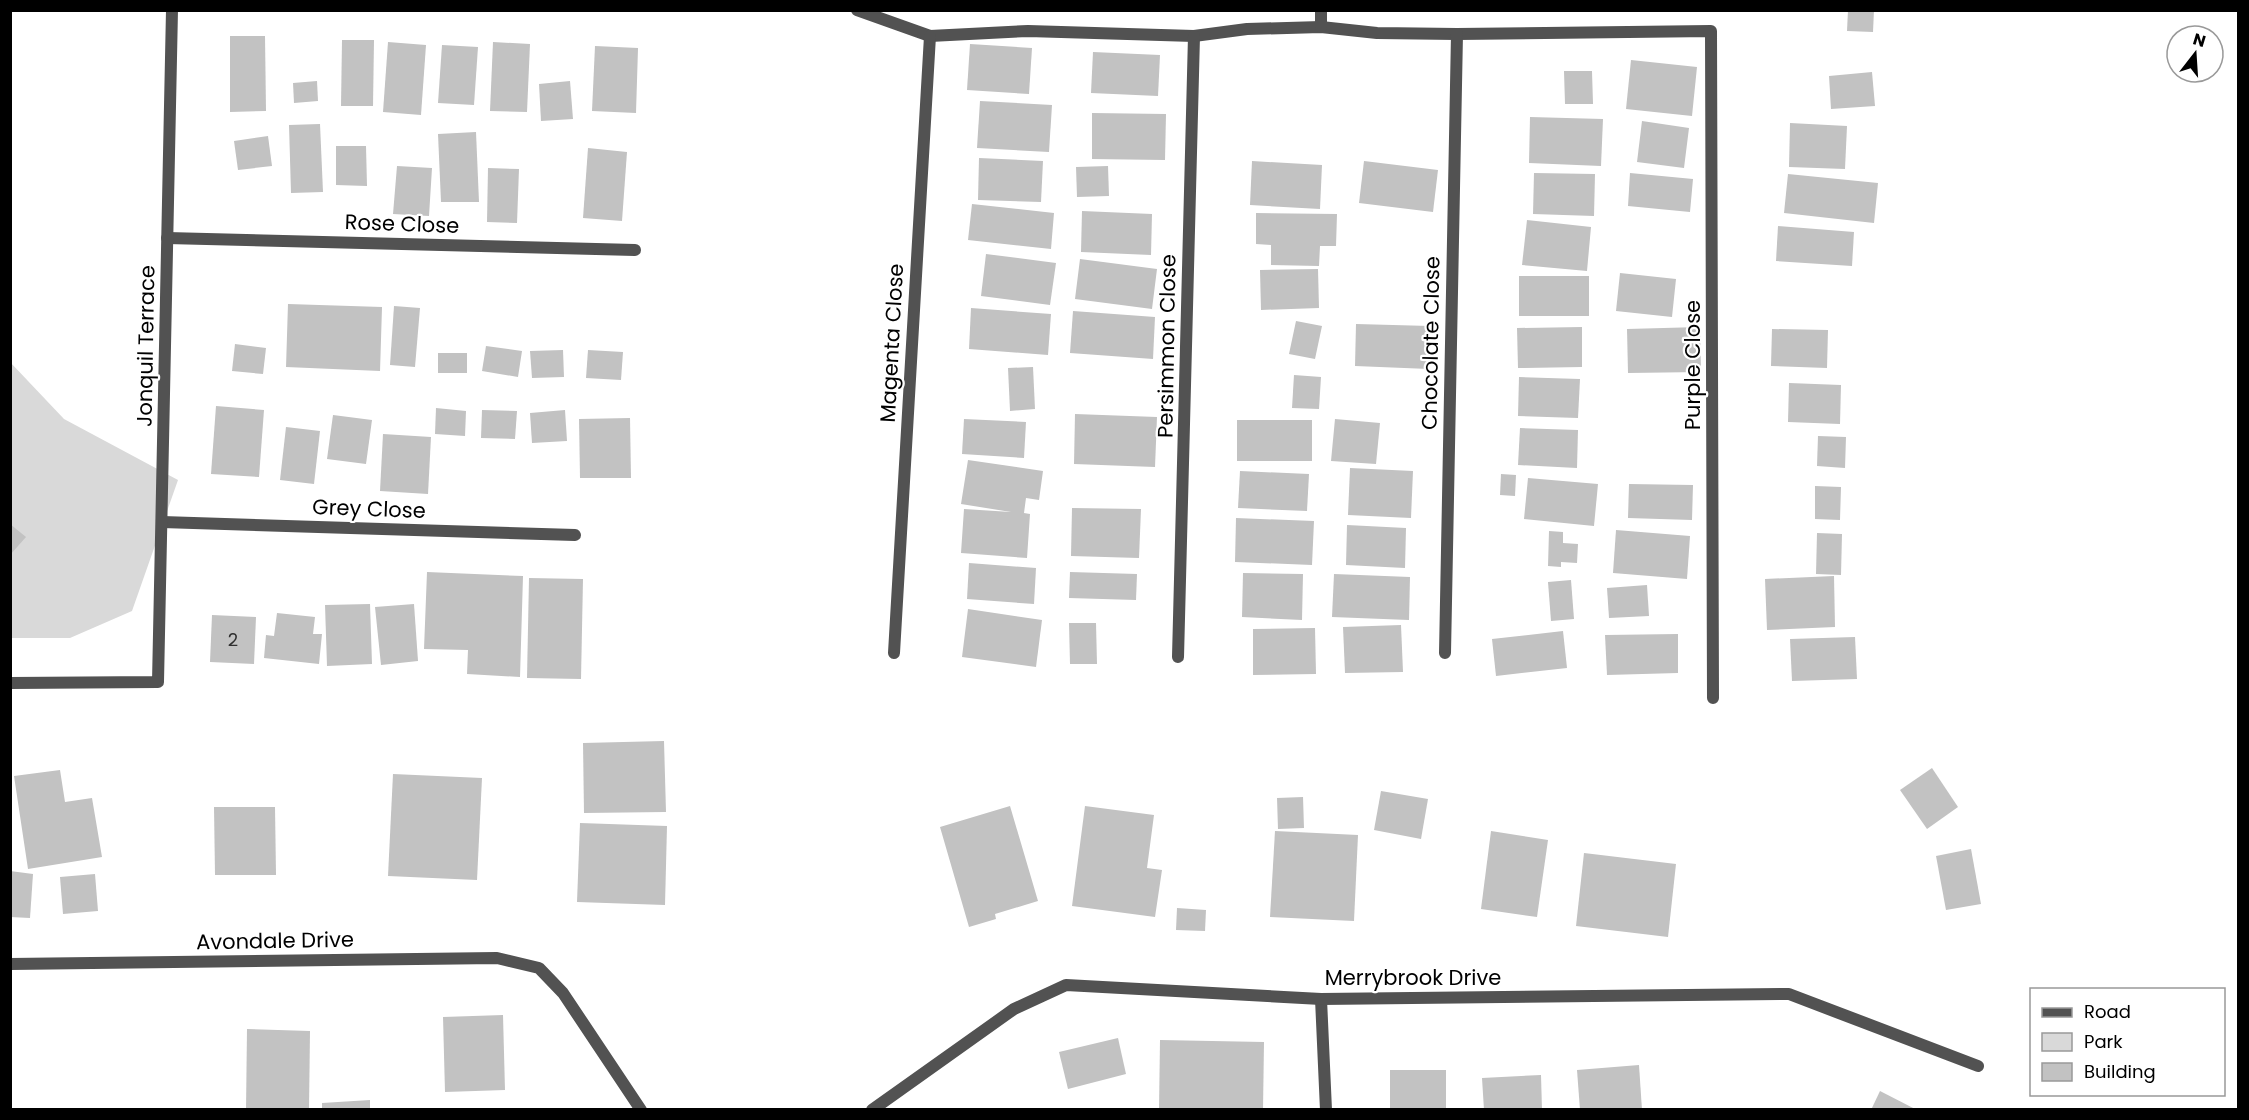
<svg xmlns="http://www.w3.org/2000/svg" width="2249" height="1120" viewBox="0 0 2249 1120" font-family="Poppins,sans-serif">
<style>
.green{fill:#d9d9d9}
.building{fill:#c2c2c2}
.lines{fill:none;stroke-linecap:round;stroke-linejoin:round}
.minor{stroke:#525252;stroke-width:12}
.labels{text-anchor:middle;stroke-width:4.5;stroke-linejoin:round;paint-order:stroke}
.number-label{font-size:18px;fill:#303030}
.street-label{font-size:21px;fill:#000;stroke:#fff}
</style>
<rect width="100%" height="100%" fill="#fff"/>
<polygon class="green" points="10,362 64,419 178,480 132,611 70,638 11,638"/>
<g class="building">
<polygon points="1848,10 1874,10 1873,32 1847,31"/>
<polygon points="230,36 265,36 266,111 230,112"/>
<polygon points="342,40 374,40 373,106 341,106"/>
<polygon points="388,42 426,45 421,115 383,112"/>
<polygon points="493,42 530,44 527,112 490,111"/>
<polygon points="970,44 1032,48 1029,94 967,90"/>
<polygon points="442,45 478,47 474,105 438,103"/>
<polygon points="595,46 638,48 636,113 592,111"/>
<polygon points="1093,52 1160,55 1158,96 1091,93"/>
<polygon points="1631,60 1697,67 1692,116 1626,109"/>
<polygon points="1564,71 1592,71 1593,104 1565,104"/>
<polygon points="1872,72 1875,106 1831,109 1829,76"/>
<polygon points="317,81 318,101 294,103 293,83"/>
<polygon points="570,81 573,119 541,121 539,84"/>
<polygon points="980,101 1052,105 1049,152 977,148"/>
<polygon points="1092,113 1166,114 1165,160 1092,159"/>
<polygon points="1530,117 1603,119 1601,166 1529,163"/>
<polygon points="1642,121 1689,128 1684,168 1637,162"/>
<polygon points="1790,123 1847,126 1845,169 1789,167"/>
<polygon points="320,124 323,192 291,193 289,125"/>
<polygon points="476,132 479,202 441,202 438,134"/>
<polygon points="268,136 272,166 238,170 234,141"/>
<polygon points="336,146 366,146 367,186 336,185"/>
<polygon points="588,148 627,152 622,221 583,218"/>
<polygon points="979,158 1043,161 1041,202 978,200"/>
<polygon points="1252,161 1322,165 1320,209 1250,205"/>
<polygon points="1364,161 1438,170 1433,212 1359,203"/>
<polygon points="397,166 432,168 429,216 393,214"/>
<polygon points="1108,166 1109,196 1077,197 1076,167"/>
<polygon points="488,168 519,169 517,223 487,222"/>
<polygon points="1534,173 1595,174 1594,216 1533,214"/>
<polygon points="1630,173 1693,179 1690,212 1628,206"/>
<polygon points="1788,174 1878,183 1874,223 1784,213"/>
<polygon points="972,204 1054,213 1051,249 968,240"/>
<polygon points="1082,211 1152,214 1151,255 1081,252"/>
<polygon points="1256,213 1337,214 1336,246 1320,246 1319,266 1271,265 1271,245 1256,244"/>
<polygon points="1527,220 1591,227 1587,271 1522,265"/>
<polygon points="1778,226 1854,232 1852,266 1776,261"/>
<polygon points="986,254 1056,263 1050,305 981,296"/>
<polygon points="1080,259 1157,269 1152,309 1075,299"/>
<polygon points="1318,269 1319,308 1261,310 1260,270"/>
<polygon points="1620,273 1676,279 1672,317 1616,311"/>
<rect x="1519" y="276" width="70" height="40"/>
<polygon points="288,304 382,307 380,371 286,367"/>
<polygon points="394,306 420,308 415,367 390,365"/>
<polygon points="971,308 1051,314 1048,355 969,349"/>
<polygon points="1073,311 1155,317 1153,359 1070,353"/>
<polygon points="1296,321 1322,326 1315,359 1289,354"/>
<polygon points="1356,324 1430,326 1429,369 1355,366"/>
<polygon points="1582,327 1582,367 1518,368 1517,328"/>
<polygon points="1700,327 1701,372 1628,373 1627,329"/>
<polygon points="1772,329 1828,330 1827,368 1771,366"/>
<polygon points="235,344 266,348 263,374 232,371"/>
<polygon points="486,346 522,351 518,377 482,371"/>
<polygon points="563,350 564,377 532,378 530,351"/>
<polygon points="588,350 623,352 621,380 586,378"/>
<rect x="438" y="353" width="29" height="20"/>
<polygon points="1033,367 1035,409 1010,411 1008,368"/>
<polygon points="1294,375 1321,377 1319,409 1292,408"/>
<polygon points="1519,377 1580,379 1578,418 1518,416"/>
<polygon points="1789,383 1841,385 1840,424 1788,422"/>
<polygon points="216,406 264,410 259,477 211,474"/>
<polygon points="436,408 466,411 465,436 435,434"/>
<polygon points="482,410 517,411 515,439 481,438"/>
<polygon points="565,410 567,441 532,443 530,413"/>
<polygon points="1075,414 1157,417 1155,467 1074,464"/>
<polygon points="333,415 372,420 366,464 327,459"/>
<polygon points="630,418 631,478 580,478 579,419"/>
<polygon points="964,419 1026,422 1024,458 962,454"/>
<polygon points="1335,419 1380,423 1376,464 1331,461"/>
<rect x="1237" y="420" width="75" height="41"/>
<polygon points="286,427 320,431 314,484 280,480"/>
<polygon points="1520,428 1578,430 1577,468 1518,465"/>
<polygon points="383,434 431,437 428,494 380,491"/>
<polygon points="1818,436 1846,437 1845,468 1817,466"/>
<polygon points="968,460 1043,471 1039,500 1026,498 1024,513 1030,514 1027,558 961,553 964,509 1011,512 961,504"/>
<polygon points="1350,468 1413,471 1411,518 1348,515"/>
<polygon points="1240,471 1309,474 1307,511 1238,508"/>
<polygon points="1501,474 1516,475 1515,496 1500,495"/>
<polygon points="1528,478 1598,484 1594,526 1524,519"/>
<polygon points="1629,484 1693,485 1692,520 1628,518"/>
<polygon points="1815,486 1841,487 1840,520 1815,519"/>
<polygon points="1072,508 1141,509 1139,558 1071,556"/>
<polygon points="1236,518 1314,521 1312,565 1235,562"/>
<polygon points="10,524 26,537 10,555"/>
<polygon points="1347,525 1406,528 1405,568 1346,565"/>
<polygon points="1616,530 1690,536 1687,579 1613,573"/>
<polygon points="1549,531 1563,532 1563,543 1578,544 1577,563 1561,562 1561,567 1548,566"/>
<polygon points="1817,533 1842,534 1841,575 1816,574"/>
<polygon points="969,563 1036,568 1034,604 967,599"/>
<polygon points="427,572 523,576 520,677 467,674 468,650 424,649"/>
<polygon points="1070,572 1137,574 1136,600 1069,598"/>
<polygon points="1243,573 1303,574 1302,620 1242,617"/>
<polygon points="1334,574 1410,577 1409,620 1332,617"/>
<polygon points="1834,576 1835,627 1767,630 1765,579"/>
<polygon points="529,578 583,579 581,679 527,678"/>
<polygon points="1571,580 1574,619 1551,621 1548,582"/>
<polygon points="1647,585 1649,616 1609,618 1607,588"/>
<polygon points="370,604 372,664 327,666 325,605"/>
<polygon points="414,604 418,661 381,665 375,607"/>
<polygon points="968,609 1042,620 1036,667 962,657"/>
<polygon points="277,613 315,617 313,634 322,634 319,664 264,658 266,635 274,636"/>
<polygon points="212,615 256,617 254,664 210,662"/>
<polygon points="1069,623 1096,623 1097,664 1070,664"/>
<polygon points="1401,625 1403,672 1345,673 1343,627"/>
<polygon points="1315,628 1316,674 1253,675 1253,629"/>
<polygon points="1563,631 1567,668 1496,676 1492,639"/>
<polygon points="1678,634 1678,673 1607,675 1605,635"/>
<polygon points="1855,637 1857,679 1792,681 1790,639"/>
<polygon points="664,741 666,812 584,813 583,743"/>
<polygon points="1932,768 1958,807 1927,829 1900,790"/>
<polygon points="60,770 65,802 92,798 102,857 28,869 14,776"/>
<polygon points="393,774 482,778 477,880 388,876"/>
<polygon points="1381,791 1428,799 1421,839 1374,830"/>
<polygon points="1303,797 1304,828 1278,829 1277,798"/>
<polygon points="1010,806 1038,901 995,914 996,919 969,927 940,827"/>
<polygon points="1085,806 1154,815 1147,868 1162,870 1155,917 1072,906"/>
<polygon points="214,807 275,807 276,875 215,875"/>
<polygon points="580,823 667,826 665,905 577,902"/>
<polygon points="1275,831 1358,835 1354,921 1270,917"/>
<polygon points="1491,831 1548,840 1537,917 1481,909"/>
<polygon points="1971,849 1981,904 1946,910 1936,856"/>
<polygon points="1584,853 1676,864 1668,937 1576,926"/>
<polygon points="10,871 33,874 30,918 10,917"/>
<polygon points="95,874 98,911 63,914 60,877"/>
<polygon points="1177,908 1206,910 1205,931 1176,930"/>
<polygon points="503,1015 505,1090 445,1092 443,1017"/>
<polygon points="247,1029 310,1031 309,1110 246,1110"/>
<polygon points="1118,1038 1126,1074 1068,1089 1059,1052"/>
<polygon points="1160,1040 1264,1042 1263,1110 1159,1110"/>
<polygon points="1639,1065 1642,1110 1580,1110 1577,1070"/>
<rect x="1390" y="1070" width="56" height="40"/>
<polygon points="1541,1075 1542,1110 1484,1110 1482,1078"/>
<polygon points="1880,1091 1917,1110 1871,1110"/>
<polygon points="370,1100 370,1110 322,1110 322,1103"/>
</g>
<g class="lines">
<g class="minor">
<polyline points="857,10 930,36 1028,31 1194,36 1247,29 1321,27 1377,33 1457,34 1711,31 1713,698"/>
<polyline points="1321,10 1321,27"/>
<polyline points="167,238 635,250"/>
<polyline points="162,522 575,535"/>
<polyline points="894,653 930,36"/>
<polyline points="1445,653 1457,34"/>
<polyline points="1178,657 1194,36"/>
<polyline points="10,683 158,682 172,10"/>
<polyline points="10,964 497,958 539,968 563,993 641,1110"/>
<polyline points="1321,999 1326,1110"/>
<polyline points="872,1110 1014,1009 1066,985 1321,999 1789,994 1978,1066"/>
</g>
</g>
<g class="labels">
<g class="number-label">
<text x="233" y="646">2</text>
</g>
<g class="street-label">
<text transform="translate(402 224) rotate(2)" y="7">Rose Close</text>
<text transform="translate(892 343) rotate(-87)" y="7">Magenta Close</text>
<text transform="translate(1431 343) rotate(-89)" y="7">Chocolate Close</text>
<text transform="translate(146 346) rotate(-89)" y="7">Jonquil Terrace</text>
<text transform="translate(1167 346) rotate(-89)" y="7">Persimmon Close</text>
<text transform="translate(1693 365) rotate(-90)" y="7">Purple Close</text>
<text transform="translate(369 509) rotate(2)" y="7">Grey Close</text>
<text transform="translate(275 941) rotate(-1)" y="7">Avondale Drive</text>
<text x="1413" y="985">Merrybrook Drive</text>
</g>
</g>
<rect width="2249" height="1120" fill="none" stroke="#000000" stroke-width="24"/>
<rect x="2030" y="988" width="195" height="108" fill="#ffffff" stroke="#999999" stroke-width="1.5"/>
<rect x="2042" y="1008" width="30" height="9" fill="#525252" stroke="#999999" stroke-width="1.5"/>
<text x="2084" y="1018" font-size="18" fill="#000000">Road</text>
<rect x="2042" y="1033" width="30" height="18" fill="#d9d9d9" stroke="#999999" stroke-width="1.5"/>
<text x="2084" y="1048" font-size="18" fill="#000000">Park</text>
<rect x="2042" y="1063" width="30" height="18" fill="#c2c2c2" stroke="#999999" stroke-width="1.5"/>
<text x="2084" y="1078" font-size="18" fill="#000000">Building</text>
<g transform="translate(2195 54) rotate(17)"><circle r="28" fill="#ffffff" stroke="#999999" stroke-width="1.5"/>
<path d="M0-4.5L10 22L0 15L-10 22Z" fill="#000000"/>
<text y="-9" font-size="16" font-weight="bold" text-anchor="middle" fill="#000000">N</text>
</g>
</svg>
